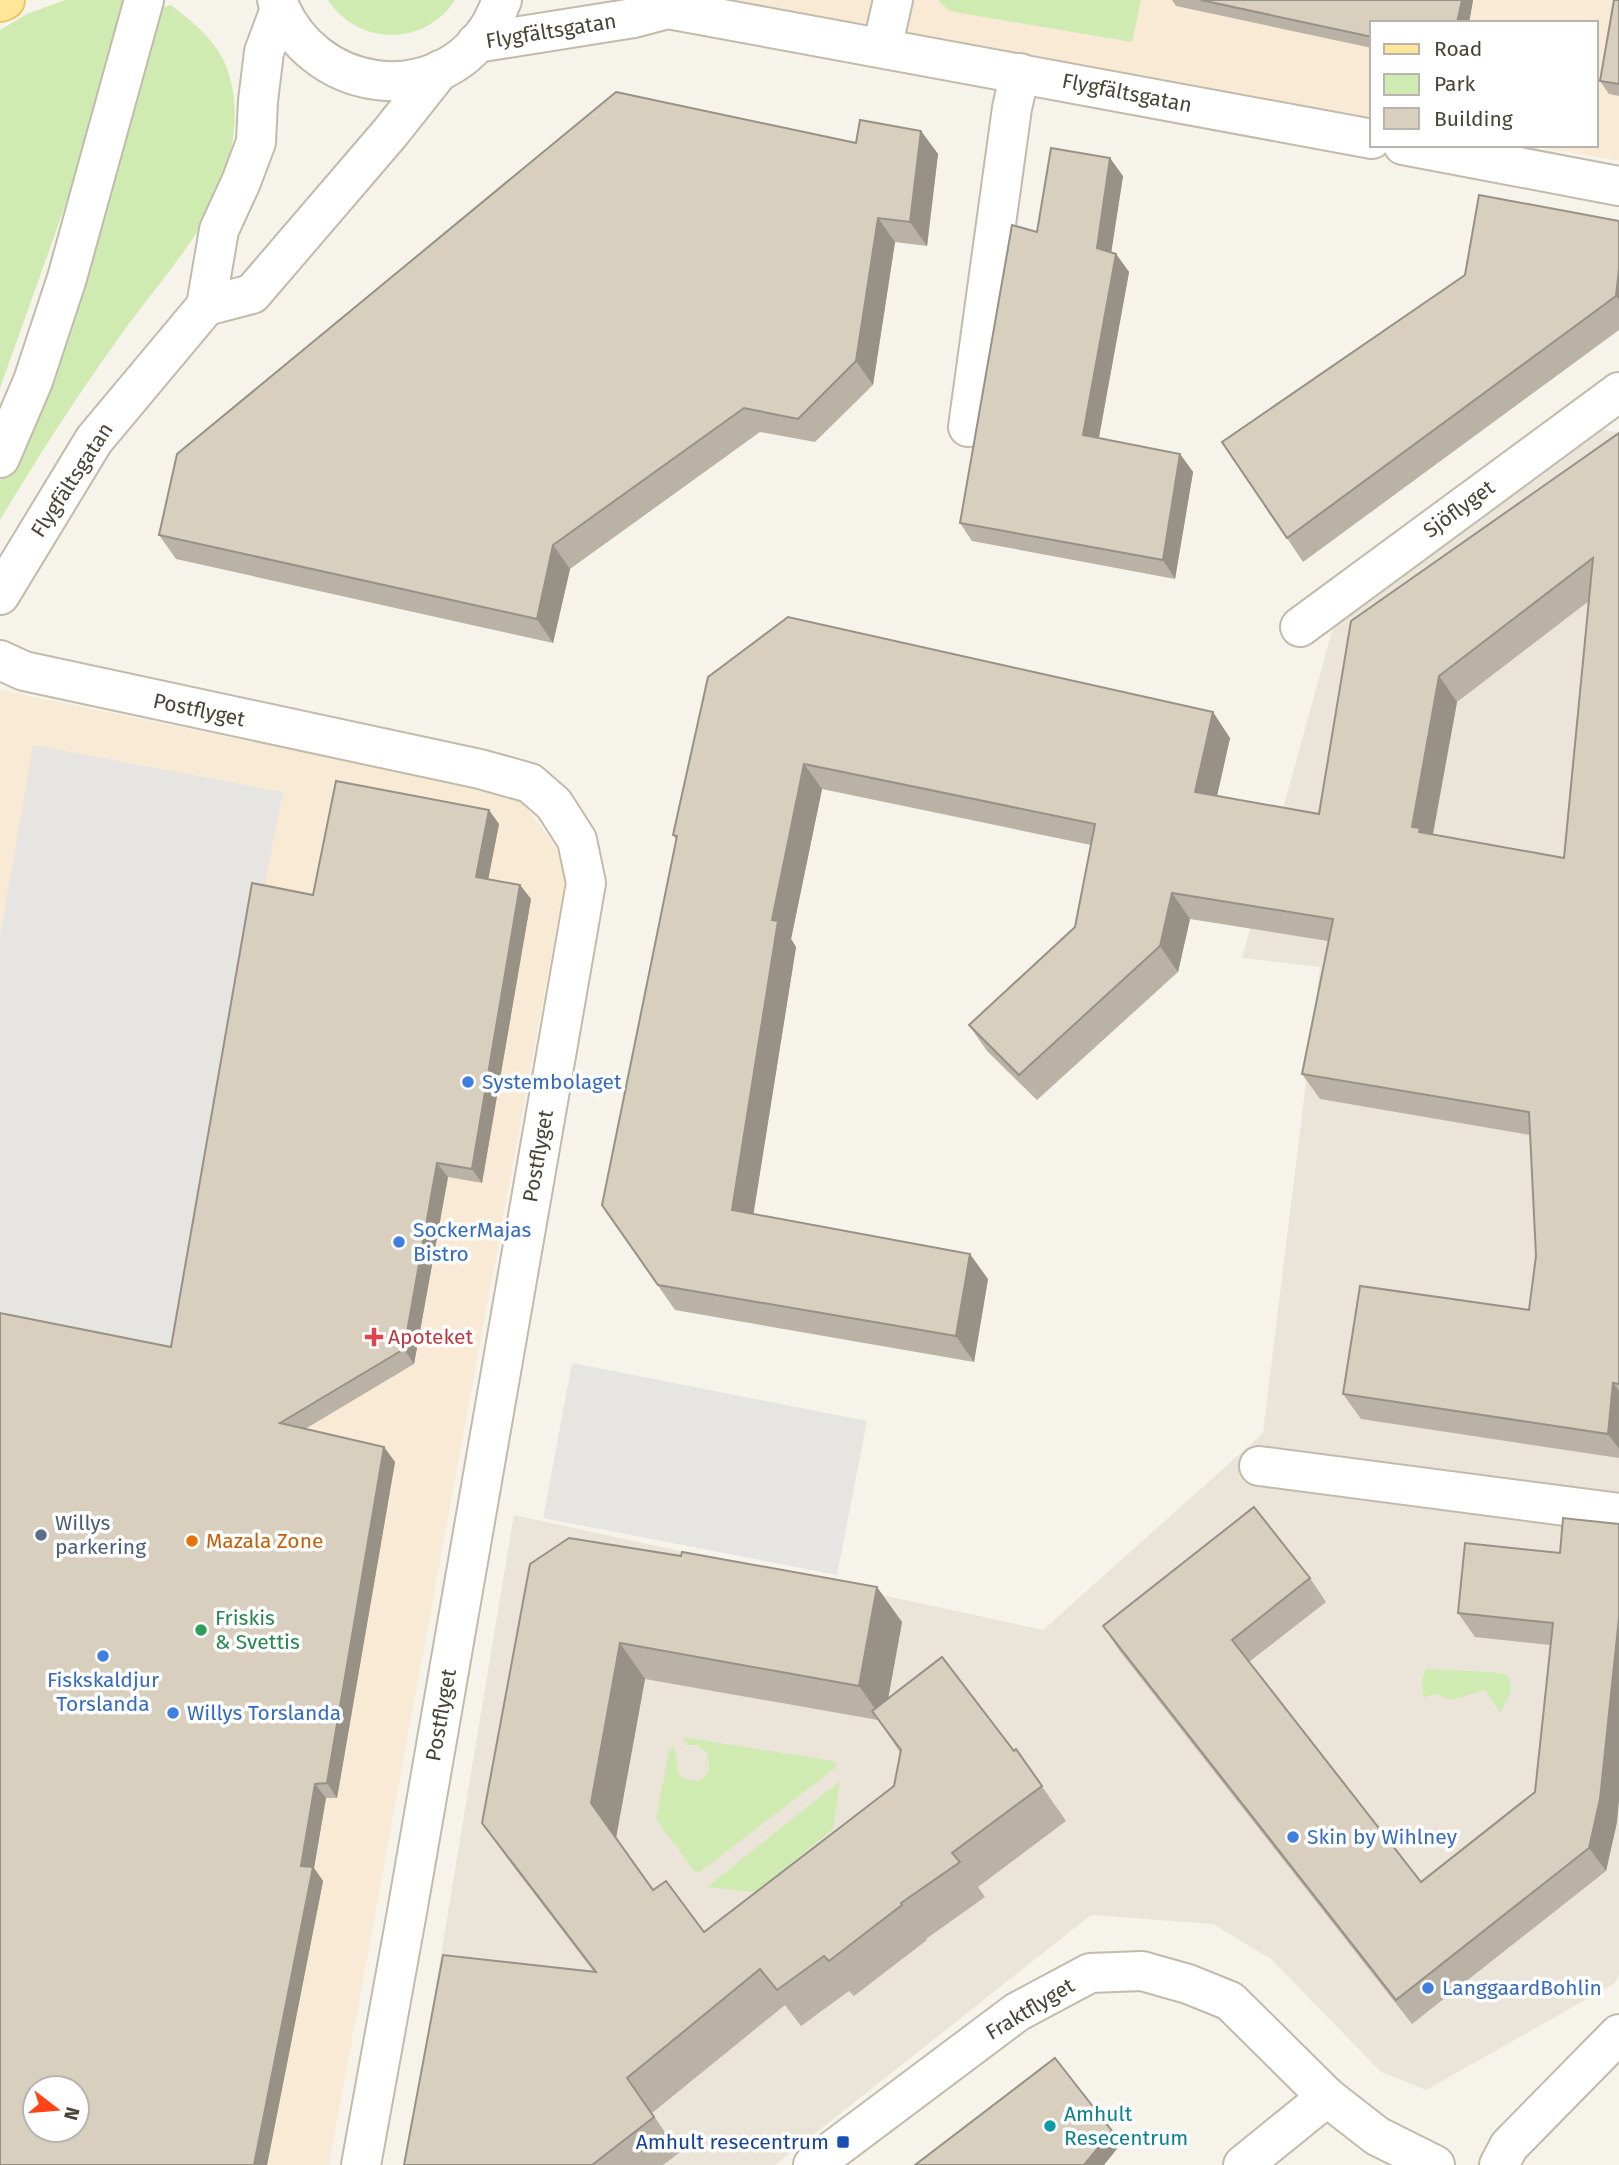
<svg xmlns="http://www.w3.org/2000/svg" width="1619" height="2165" viewBox="0 0 1619 2165" font-family="'Fira Sans',sans-serif">
<style>
.residential{fill:#eae5d8}
.commercial{fill:#f8ead5;fill-rule:evenodd}
.green{fill:#cfebb1}
.parking{fill:#e7e5e1}
.lines{fill:none;stroke-linecap:round;stroke-linejoin:round}
.minor-casing{stroke:#c2bbac;stroke-width:42}
.major-casing{stroke:#eac764;stroke-width:42}
.minor{stroke:#fff;stroke-width:38}
.major{stroke:#ffe699;stroke-width:38}
.wall{fill:#bab2a4;fill-rule:evenodd}
.shaded-wall{fill:#979186}
.building{fill:#d8cfbf;stroke:#979186;stroke-width:2;fill-rule:evenodd}
.shop-dot{fill:#3f7fe0;stroke:#fff;stroke-width:2.5}
.health-dot{fill:#e0444e;stroke:#fff;stroke-width:2.5}
.service-dot{fill:#5c6f8a;stroke:#fff;stroke-width:2.5}
.food-dot{fill:#e8710a;stroke:#fff;stroke-width:2.5}
.leisure-dot{fill:#2e9e5b;stroke:#fff;stroke-width:2.5}
.culture-dot{fill:#0f9aa8;stroke:#fff;stroke-width:2.5}
.transit-dot{fill:#1a4fb4;stroke:#fff;stroke-width:2.5}
.labels{text-anchor:middle;stroke-width:7;stroke-linejoin:round;paint-order:stroke}
.street-label{font-size:21px;fill:#4a4437;stroke:#fff}
.shop-label{font-size:21px;fill:#366cbe;stroke:#fff;text-anchor:start}
.health-label{font-size:21px;fill:#be3a42;stroke:#fff;text-anchor:start}
.service-label{font-size:21px;fill:#4e5e75;stroke:#fff;text-anchor:start}
.food-label{font-size:21px;fill:#c56008;stroke:#fff;text-anchor:start}
.leisure-label{font-size:21px;fill:#27864d;stroke:#fff;text-anchor:start}
.culture-label{font-size:21px;fill:#0d838f;stroke:#fff;text-anchor:start}
.transit-label{font-size:21px;fill:#164399;stroke:#fff;text-anchor:end}
</style>
<rect width="100%" height="100%" fill="#f6f3ea"/>
<polygon class="residential" points="1591,429 1619,432 1619,1975 1615,1983 1426,2090 1381,2072 1271,1959 1213,1924 1091,1915 775,2165 406,2165 514,1515 1043,1630 1263,1433 1320,967 1242,958 1333,627"/>
<g class="commercial">
<polygon points="698,0 1619,0 1619,161 1529,145 1596,145 1596,23 1372,23 1372,118"/>
<path d="M0 690 519 797 568 864 329 2165H0ZM35 2088H77V2130H35Z"/>
</g>
<g class="green">
<polygon points="65,0 126,0 76,175 0,388 0,30 27,14"/>
<path d="M328 0H455C425 47 358 46 328 0Z"/>
<polygon points="938,0 1141,0 1132,42 949,11"/>
<path d="M171 5C186 17 202 29 214 45 251 93 233 173 204 221 177 265 142 304 113 346 73 402 36 460 0 520V481L45 383 156 15 162 7Z"/>
<path d="M1426 1669 1491 1672 1507 1675C1516 1689 1508 1698 1500 1712L1485 1690 1451 1700 1435 1694 1423 1698 1422 1678Z"/>
<path d="M683 1737 833 1761 836 1764V1767L697 1874 656 1819 669 1750 673 1747C682 1764 668 1780 698 1781 710 1776 710 1765 707 1753L698 1745H687Z"/>
<polygon points="840,1781 833,1829 756,1892 707,1887"/>
</g>
<g class="parking">
<polygon points="33,745 283,792 262,898 181,1362 0,1325 0,937"/>
<polygon points="572,1363 867,1421 837,1575 543,1518"/>
</g>
<g class="lines">
<defs>
<g id="minor">
<path d="M277 0C310 91 433 112 488 29 494 20 498 10 502 0"/>
<polyline points="476,43 634,18 668,9 1372,139"/>
<polyline points="882,48 893,0"/>
<polyline points="1403,145 1619,186"/>
<polyline points="206,306 252,294 390,133 440,70"/>
<polyline points="968,427 1012,108 1020,73"/>
<polyline points="0,458 33,381 67,278 144,0"/>
<polyline points="0,595 94,440 206,306 219,230 241,182 256,142 258,101 264,52 280,9"/>
<polyline points="1300,627 1619,392"/>
<polyline points="0,660 24,671 480,769 530,783 554,804 577,840 586,883 407,1912 361,2165"/>
<polyline points="1259,1466 1619,1513"/>
<polyline points="813,2165 1017,2012 1090,1973 1142,1971 1188,1984 1230,2001 1327,2097 1377,2136 1435,2165"/>
<polyline points="1243,2165 1327,2097"/>
<polyline points="1499,2165 1509,2146 1619,2034"/>
</g>
<polyline id="major" points="0,2 5,0"/>
</defs>
<use href="#minor" class="minor-casing"/>
<use href="#major" class="major-casing"/>
<use href="#minor" class="minor"/>
<use href="#major" class="major"/>
</g>
<g class="wall">
<polygon points="1172,0 1473,0 1469,23 1372,23 1372,48 1176,6"/>
<polygon points="1619,0 1619,96 1609,94 1600,81"/>
<polygon points="921,131 938,154 927,246 895,242 873,385 815,442 760,432 570,569 553,643 176,559 159,535 856,143"/>
<polygon points="1123,176 1111,252 1116,254 1129,272 1099,438 1180,454 1193,472 1175,579 972,541 960,523 1037,232"/>
<polygon points="1619,221 1619,330 1303,562 1287,538"/>
<path d="M1619 433V1458L1361 1419 1343 1394 1529 1310 1536 1256 1530 1135 1320 1099 1302 1074 1328 941 1190 919 1178 972 1037 1100 987 1051 969 1025 1075 927 1091 845 822 789 791 939 796 947 753 1214 988 1279 974 1362 675 1310 602 1205 677 841 673 835 708 677 1230 738 1217 796 1319 814ZM1589 601 1564 858 1433 835 1457 702Z"/>
<polygon points="499,824 488,879 520,885 531,899 482,1183 448,1177 414,1364 305,1429 384,1447 395,1462 337,1798 326,1798 314,1868 323,1881 267,2165 0,2165 171,1347"/>
<polygon points="1560,1553 1617,1822 1606,1871 1412,2024 1119,1650 1103,1626 1310,1578 1326,1602 1249,1662 1421,1882 1535,1792 1550,1645 1475,1637 1458,1613"/>
<path d="M681 1556 902 1622 888 1699 1014 1751 1016 1749 1066 1821 978 1887 985 1897 926 1939 927 1940 854 1996 849 1991 801 2026 785 2005 652 2113 679 2153 663 2165H404L594 1972 507 1858 482 1823ZM645 1679 878 1720 900 1752 894 1786 704 1932 653 1890 616 1837Z"/>
</g>
<g class="shaded-wall">
<polygon points="1462,0 1473,0 1469,23 1457,23"/>
<polygon points="921,131 938,154 927,246 910,222"/>
<polygon points="1110,158 1123,176 1109,267 1097,248"/>
<polygon points="878,218 895,242 873,385 856,361"/>
<polygon points="1116,254 1129,272 1096,453 1083,435"/>
<polygon points="1619,269 1619,300 1616,296"/>
<polygon points="1180,454 1193,472 1175,579 1163,560"/>
<polygon points="553,545 570,569 553,643 537,619"/>
<polygon points="1439,676 1457,702 1431,843 1412,827"/>
<polygon points="1213,712 1230,738 1212,818 1195,792"/>
<polygon points="804,764 822,789 791,939 796,947 750,1236 732,1210 772,920"/>
<polygon points="489,810 499,824 486,891 476,877"/>
<polygon points="520,885 531,899 482,1183 472,1169"/>
<polygon points="1172,893 1190,919 1178,972 1160,946"/>
<polygon points="437,1163 448,1177 414,1364 404,1349"/>
<polygon points="970,1254 988,1279 974,1362 956,1336"/>
<polygon points="1613,1383 1619,1391 1619,1449 1608,1434"/>
<polygon points="384,1447 395,1462 337,1798 327,1783"/>
<polygon points="877,1587 902,1622 884,1721 859,1686"/>
<polygon points="1619,1618 1619,1801 1617,1822 1606,1871 1589,1848"/>
<polygon points="620,1643 645,1679 616,1838 591,1803"/>
<polygon points="315,1784 326,1798 314,1868 323,1881 267,2165 254,2165"/>
<polygon points="1112,2131 1121,2144 1104,2165 1084,2165"/>
</g>
<g class="building">
<polygon points="1201,0 1462,0 1457,23 1372,23 1372,37"/>
<polygon points="1614,0 1619,0 1619,84 1600,81"/>
<polygon points="616,92 856,143 860,120 921,131 910,222 878,218 856,361 798,419 744,408 553,545 537,619 159,535 177,454"/>
<polygon points="1051,148 1110,158 1097,248 1116,254 1083,435 1180,454 1163,560 960,523 1012,225 1037,232"/>
<polygon points="1479,195 1619,221 1619,269 1616,296 1287,538 1222,442 1465,275"/>
<path d="M1619 433V1384L1613 1383 1608 1434 1343 1394 1360 1286 1529 1310 1536 1256 1529 1112 1302 1074 1333 919 1172 893 1160 946 1019 1075 969 1025 1075 927 1095 824 804 764 772 920 778 921 732 1210 970 1254 956 1336 658 1285 602 1205 677 836 673 835 708 677 788 617 1213 712 1195 792 1319 814 1351 621ZM1593 558 1564 858 1419 832 1420 828 1412 827 1439 676Z"/>
<path d="M336 781 489 810 476 877 520 885 472 1169 437 1163 404 1349 280 1423 384 1447 327 1783 315 1784 301 1866 313 1867 254 2165H0V1313L171 1347 252 883 313 895ZM35 2088H77V2130H35Z"/>
<polygon points="1254,1507 1310,1578 1232,1640 1421,1882 1535,1792 1553,1623 1458,1613 1465,1543 1560,1553 1563,1518 1619,1524 1619,1618 1600,1799 1589,1848 1396,2000 1103,1626"/>
<polygon points="569,1538 681,1556 682,1552 877,1587 859,1686 620,1643 591,1803 653,1890 666,1881 704,1932 894,1786 901,1750 872,1711 942,1657 1014,1751 1016,1749 1042,1786 952,1853 960,1862 901,1903 902,1905 829,1961 824,1956 777,1990 760,1969 627,2078 654,2117 592,2165 404,2165 443,1955 596,1972 482,1823 530,1564"/>
<polygon points="1055,2058 1112,2131 1084,2165 915,2165"/>
</g>
<g class="shop-dot">
<circle cx="468" cy="1082" r="7"/>
<circle cx="399" cy="1242" r="7"/>
<circle cx="103" cy="1656" r="7"/>
<circle cx="173" cy="1713" r="7"/>
<circle cx="1293" cy="1837" r="7"/>
<circle cx="1428" cy="1988" r="7"/>
</g>
<path class="health-dot" d="M370.5 1326.5h7v7h7v7h-7v7h-7v-7h-7v-7h7z"/>
<circle class="service-dot" cx="41" cy="1535" r="7"/>
<circle class="food-dot" cx="192" cy="1541" r="7"/>
<circle class="leisure-dot" cx="201" cy="1630" r="7"/>
<circle class="culture-dot" cx="1050" cy="2126" r="7"/>
<rect class="transit-dot" x="836" y="2135" width="14" height="14" rx="3.5"/>
<g class="labels">
<g class="street-label">
<text transform="translate(551 31) rotate(-9)" y="7">Flygfältsgatan</text>
<text transform="translate(1127 93) rotate(11)" y="7">Flygfältsgatan</text>
<text transform="translate(72 480) rotate(-57)" y="7">Flygfältsgatan</text>
<text transform="translate(1459 509) rotate(-36)" y="7">Sjöflyget</text>
<text transform="translate(199 710) rotate(12)" y="7">Postflyget</text>
<text transform="translate(538 1156) rotate(-80)" y="7">Postflyget</text>
<text transform="translate(441 1715) rotate(-80)" y="7">Postflyget</text>
<text transform="translate(1030 2009) rotate(-31)" y="7">Fraktflyget</text>
</g>
<g class="shop-label">
<text x="482" y="1089">Systembolaget</text>
<text x="413" y="1237">SockerMajas<tspan x="413" dy="24">Bistro</tspan></text>
<text x="103" y="1687" text-anchor="middle">Fiskskaldjur<tspan x="103" dy="24">Torslanda</tspan></text>
<text x="187" y="1720">Willys Torslanda</text>
<text x="1307" y="1844">Skin by Wihlney</text>
<text x="1442" y="1995">LanggaardBohlin</text>
</g>
<g class="health-label">
<text x="388" y="1344">Apoteket</text>
</g>
<g class="service-label">
<text x="55" y="1530">Willys<tspan x="55" dy="24">parkering</tspan></text>
</g>
<g class="food-label">
<text x="206" y="1548">Mazala Zone</text>
</g>
<g class="leisure-label">
<text x="215" y="1625">Friskis<tspan x="215" dy="24">&amp; Svettis</tspan></text>
</g>
<g class="culture-label">
<text x="1064" y="2121">Amhult<tspan x="1064" dy="24">Resecentrum</tspan></text>
</g>
<g class="transit-label">
<text x="829" y="2149">Amhult resecentrum</text>
</g>
</g>
<rect x="1370" y="21" width="228" height="126" fill="#ffffff" stroke="#b7b4af" stroke-width="2"/>
<rect x="1384" y="44" width="35" height="10" fill="#ffe699" stroke="#b7b4af" stroke-width="2"/>
<text x="1434" y="56" font-size="21" fill="#4a4437">Road</text>
<rect x="1384" y="74" width="35" height="21" fill="#cfebb1" stroke="#b7b4af" stroke-width="2"/>
<text x="1434" y="91" font-size="21" fill="#4a4437">Park</text>
<rect x="1384" y="108" width="35" height="21" fill="#d8cfbf" stroke="#b7b4af" stroke-width="2"/>
<text x="1434" y="126" font-size="21" fill="#4a4437">Building</text>
<g transform="translate(56 2109) rotate(106)"><circle r="33" fill="#ffffff" stroke="#b7b4af" stroke-width="2"/>
<path d="M0-5L12 26L0 18L-12 26Z" fill="#ff4417"/>
<text y="-10" font-size="19" font-weight="bold" text-anchor="middle" fill="#4a4437">N</text>
</g>
</svg>
